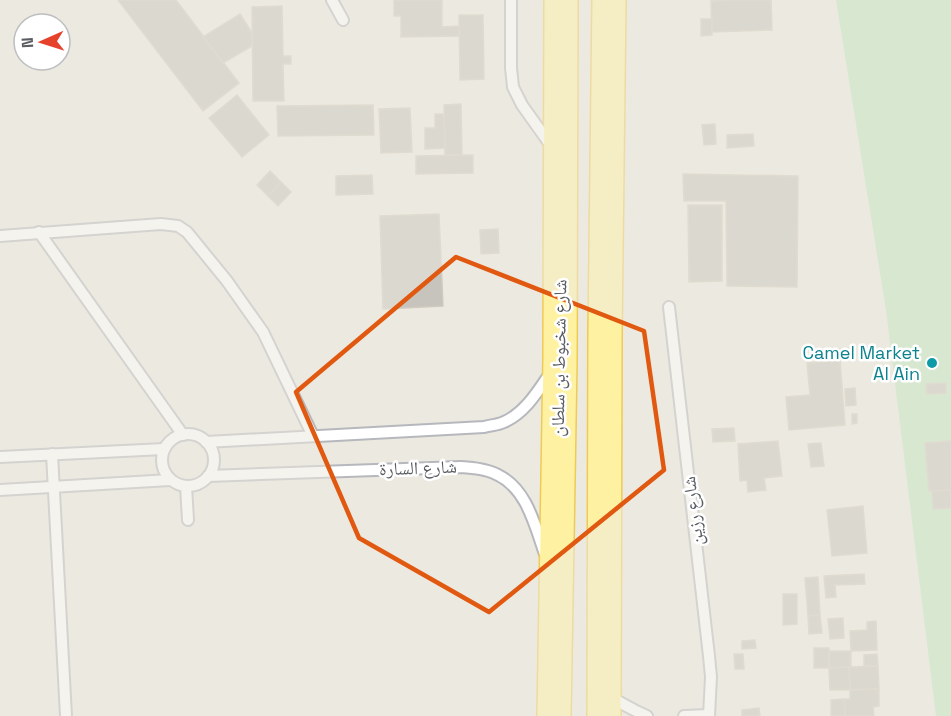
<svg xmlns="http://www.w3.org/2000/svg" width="951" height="716" viewBox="0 0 951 716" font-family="'Space Grotesk','Noto Naskh Arabic',sans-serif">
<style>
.green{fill:#bce4bd}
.building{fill:#c6c4bd;stroke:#d0cbbe;stroke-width:1.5}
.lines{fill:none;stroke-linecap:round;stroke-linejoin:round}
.lane-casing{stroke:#b6b8bd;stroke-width:14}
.primary-casing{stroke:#efca55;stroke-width:36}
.lane{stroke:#fff;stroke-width:10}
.primary{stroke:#fef2a2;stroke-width:33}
.marked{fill:none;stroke:#e15910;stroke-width:4.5;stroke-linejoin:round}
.culture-dot{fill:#0f9aa8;stroke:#fff;stroke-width:2}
.labels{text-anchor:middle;stroke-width:5;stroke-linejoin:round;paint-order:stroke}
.culture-label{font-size:18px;fill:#0d838f;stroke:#fff;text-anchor:end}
.street-label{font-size:18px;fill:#595c61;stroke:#fff}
</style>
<rect width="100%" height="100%" fill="#ece9e0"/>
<polygon class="green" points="836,0 951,0 951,716 936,716 886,310"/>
<g class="building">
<polygon points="118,0 176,0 239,83 203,111"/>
<polygon points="394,0 442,0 442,27 460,26 460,36 401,37 401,16 394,16"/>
<polygon points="734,0 771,0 772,30 712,32 711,1"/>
<polygon points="282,6 283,56 291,56 291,64 283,64 284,101 253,101 252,7"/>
<polygon points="240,14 252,33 252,46 223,63 203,37"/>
<polygon points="459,15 483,15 484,79 460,80"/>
<polygon points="701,19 712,19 712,35 701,36"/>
<polygon points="237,95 269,135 242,157 209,118"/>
<polygon points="461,104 462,155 445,155 444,105"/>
<polygon points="373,105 374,135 278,136 277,106"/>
<polygon points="410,108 412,152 381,153 379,109"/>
<polygon points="435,114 444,114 445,148 425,149 425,128 435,128"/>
<polygon points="715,124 716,144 704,145 702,125"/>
<polygon points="753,134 754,146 727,148 727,135"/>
<polygon points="473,155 473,173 416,174 416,156"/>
<polygon points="270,171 281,182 268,196 257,185"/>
<polygon points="683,174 798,176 797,287 727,286 726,201 684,201"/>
<polygon points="372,175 373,194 336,195 336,176"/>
<polygon points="281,182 291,192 278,206 268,196"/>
<polygon points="688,205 722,205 722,281 689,282"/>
<polygon points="439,214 443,306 383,309 380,216"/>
<polygon points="498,229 499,253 481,254 480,230"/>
<polygon points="851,348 852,358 839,358 838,349"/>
<polygon points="840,360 845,425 789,430 786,397 810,395 807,363"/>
<polygon points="946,383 946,393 927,394 926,384"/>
<polygon points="855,388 856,405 846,406 845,389"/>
<polygon points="852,414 857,414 857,423 852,424"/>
<polygon points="734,428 735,441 713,442 712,429"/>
<polygon points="778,441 782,476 764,478 766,490 748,492 747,480 740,481 738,444"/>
<polygon points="951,441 951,490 929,491 925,443"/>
<polygon points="821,443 824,466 811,467 808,444"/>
<polygon points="951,490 951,508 933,509 932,491"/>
<polygon points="863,506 867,553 832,556 827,510"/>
<polygon points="864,574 865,584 835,585 836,597 826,598 824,576"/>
<polygon points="818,577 820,615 808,616 805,578"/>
<polygon points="783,594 797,594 797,624 783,625"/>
<polygon points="820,615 822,633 809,634 808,616"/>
<polygon points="843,618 844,638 830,639 828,619"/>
<polygon points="876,621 877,650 851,651 850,631 867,630 867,622"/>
<polygon points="755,640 756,648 742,649 742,641"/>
<rect x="814" y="648" width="15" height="20"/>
<polygon points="829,651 851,651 851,667 829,668"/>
<polygon points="734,654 743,654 744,669 735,669"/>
<polygon points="877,654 878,666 864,666 864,655"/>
<polygon points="878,666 879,689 850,690 849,667"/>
<polygon points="849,667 850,690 830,690 829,668"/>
<polygon points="879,689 879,706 873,707 874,716 845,716 844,699 850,699 850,690"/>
<polygon points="844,699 845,716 831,716 831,700"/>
<polygon points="759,708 760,716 742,716 742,710"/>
</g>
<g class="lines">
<defs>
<g id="lane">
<polyline points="332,0 343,20"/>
<polyline points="511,0 511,68 513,87 522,105 552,147"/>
<polyline points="39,232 183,435"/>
<polyline points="0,236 161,224 178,226 187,232 227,281 263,332 313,436"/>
<polyline points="669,307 709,656 711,677 709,716"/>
<circle cx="188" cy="460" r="26"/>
<path d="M206 442 484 427C491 425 498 425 504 422 525 413 538 391 551 372"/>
<polyline points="52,454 66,716"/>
<polyline points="0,457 164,449"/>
<path d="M208 476 461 467C474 468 487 469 498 475 527 489 535 526 545 554"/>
<polyline points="186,486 188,520"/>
<polyline points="0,490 170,480"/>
<polyline points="610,697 634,710 647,716"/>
<polyline points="684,716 709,715"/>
</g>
<g id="primary">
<polyline points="554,716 560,360 561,0"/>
<polyline points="604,716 605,334 609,0"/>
</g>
</defs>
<use href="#lane" class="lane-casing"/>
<use href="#primary" class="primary-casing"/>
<use href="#lane" class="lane"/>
<use href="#primary" class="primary"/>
</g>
<path d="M0 0H951V716H0ZM456 257 644 331 664 470 489 612 359 538 296 392Z" fill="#ece9e0" fill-opacity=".55" fill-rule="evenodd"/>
<path class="marked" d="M456 257 644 331 664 470 489 612 359 538 296 392Z"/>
<circle class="culture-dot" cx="932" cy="363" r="6"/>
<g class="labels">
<g class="culture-label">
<text x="920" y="359">Camel Market<tspan x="920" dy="21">Al Ain</tspan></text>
</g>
<g class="street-label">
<text transform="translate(559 358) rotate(-89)" y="6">شارع شخبوط بن سلطان</text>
<text transform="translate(418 468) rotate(-2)" y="6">شارع السارة</text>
<text transform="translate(693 511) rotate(-97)" y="6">شارع رزين</text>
</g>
</g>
<g transform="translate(42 42) rotate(267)"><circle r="28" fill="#ffffff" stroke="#bdbec0" stroke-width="1.5"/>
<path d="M0-4.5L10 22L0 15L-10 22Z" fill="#e6412b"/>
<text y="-9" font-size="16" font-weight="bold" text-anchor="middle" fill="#595c61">N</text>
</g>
</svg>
